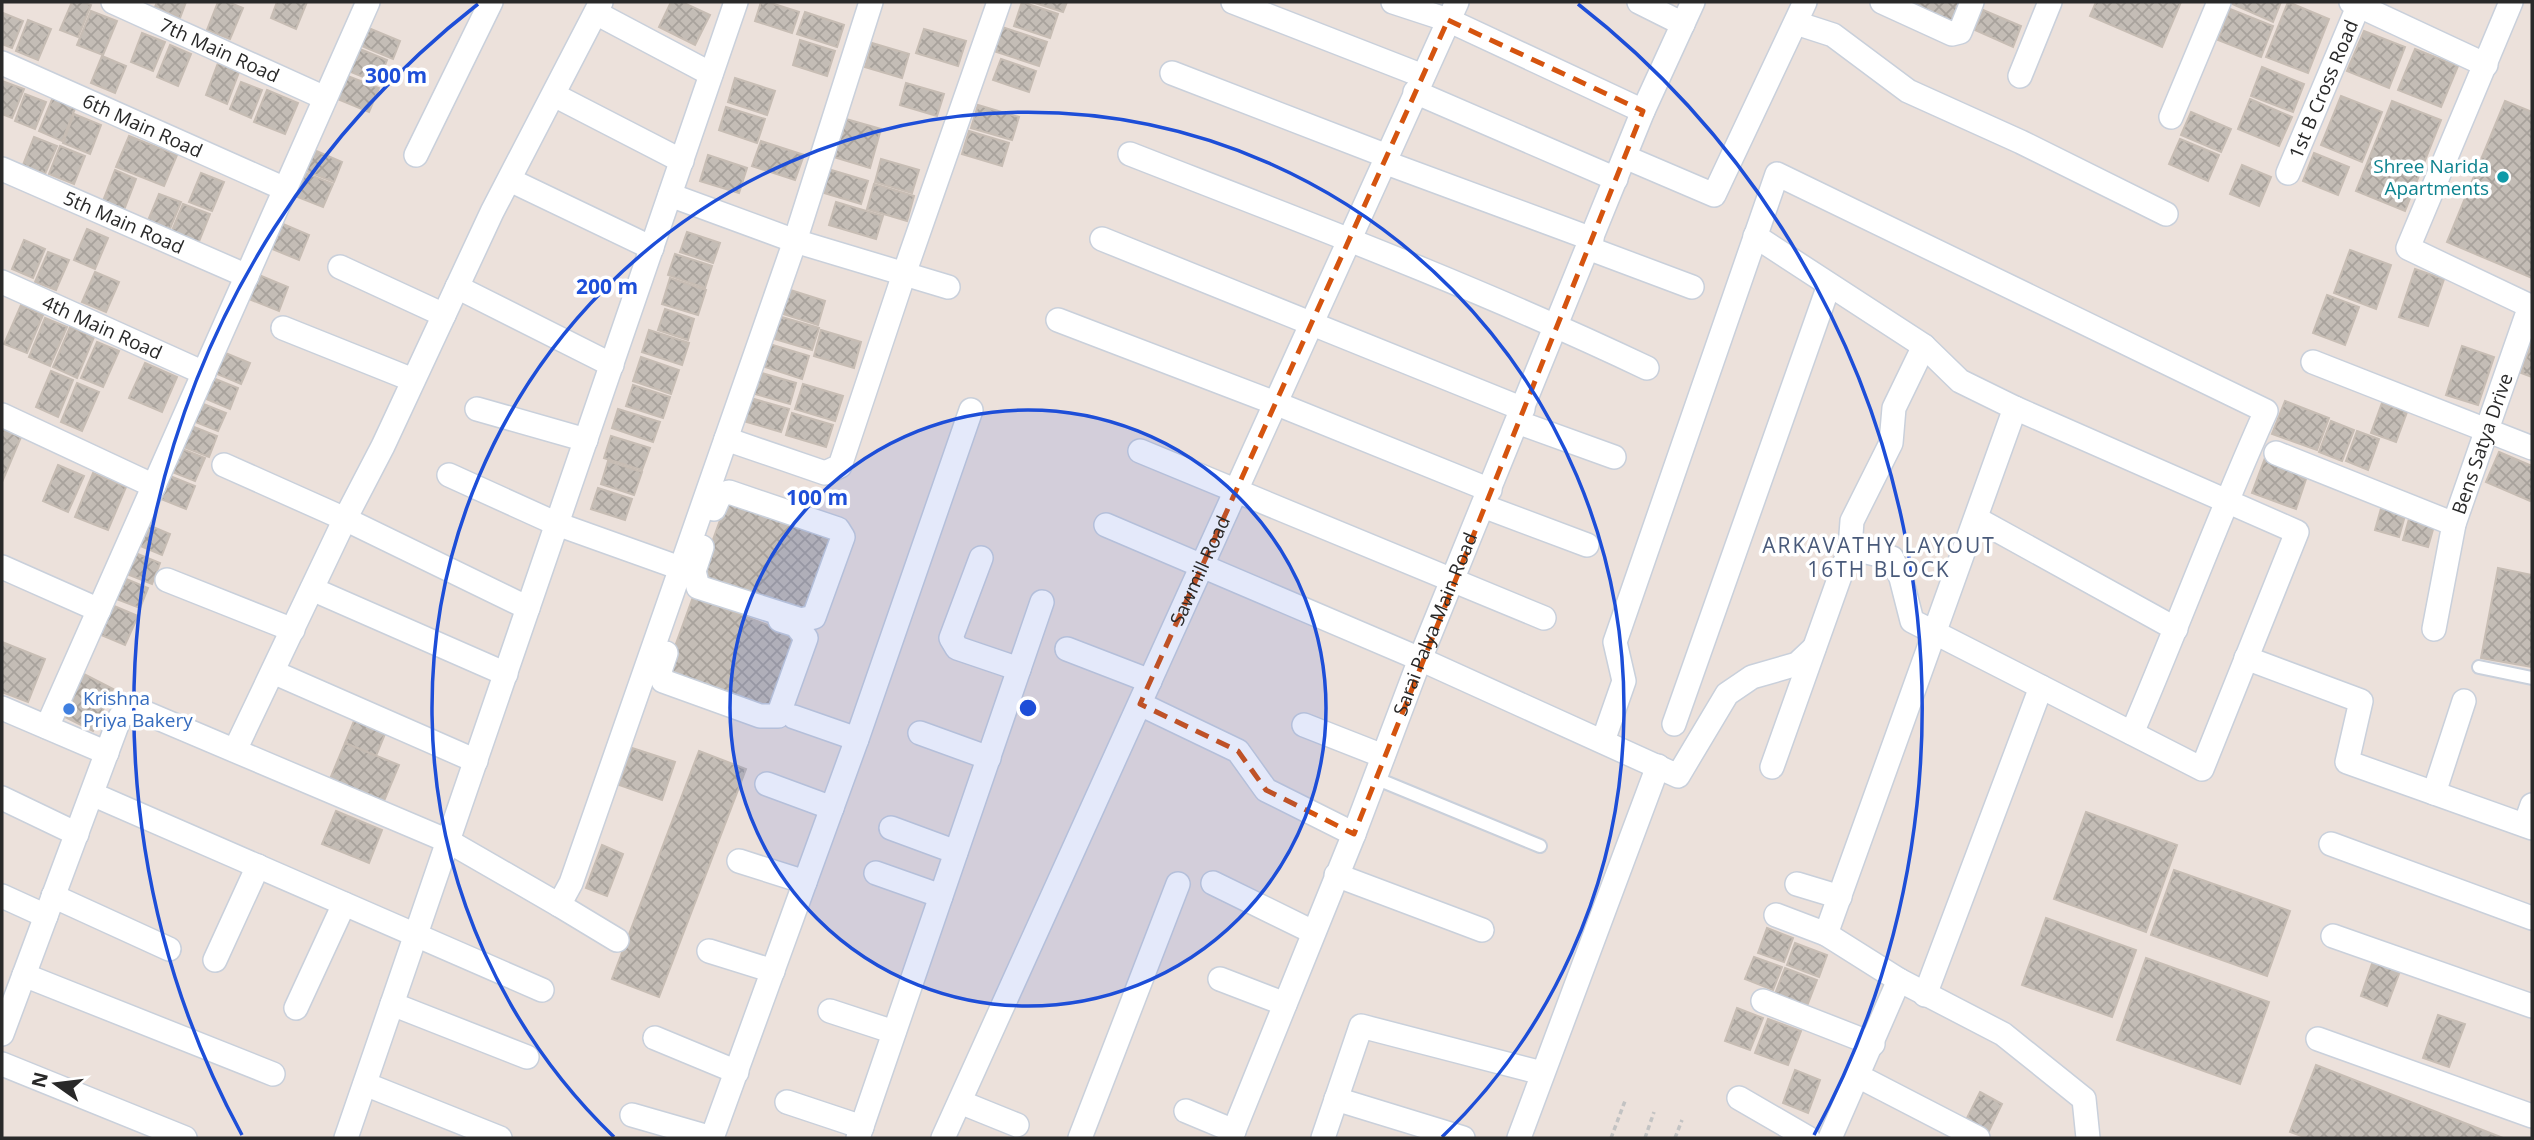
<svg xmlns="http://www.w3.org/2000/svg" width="2534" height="1140" viewBox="0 0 2534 1140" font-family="'Open Sans',sans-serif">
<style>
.building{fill:url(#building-cross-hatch);stroke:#c7bdb4;stroke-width:2}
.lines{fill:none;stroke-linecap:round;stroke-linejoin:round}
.service-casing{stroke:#c9d0db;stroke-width:16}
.minor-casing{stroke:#c9d0db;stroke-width:26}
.path{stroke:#c3c3c3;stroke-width:3.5;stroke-dasharray:5 3.5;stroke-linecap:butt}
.service{stroke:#fff;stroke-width:12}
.minor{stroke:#fff;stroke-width:23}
.marked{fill:none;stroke:#d5540f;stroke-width:5;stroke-dasharray:14 9;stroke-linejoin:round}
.ring{fill:none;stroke:#1d4ed8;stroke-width:3.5}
.culture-dot{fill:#0f9aa8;stroke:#fff;stroke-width:2.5}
.shop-dot{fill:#3f7fe0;stroke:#fff;stroke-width:2.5}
.labels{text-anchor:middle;stroke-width:7;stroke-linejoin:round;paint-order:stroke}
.street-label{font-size:19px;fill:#292929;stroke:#fff}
.culture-label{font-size:19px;fill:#0d838f;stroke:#fff;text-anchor:end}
.shop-label{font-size:19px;fill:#366cbe;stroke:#fff;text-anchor:start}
.neighbourhood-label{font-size:21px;letter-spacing:2px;fill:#495a7a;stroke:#fff}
.centre{fill:#1d4ed8;stroke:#fff;stroke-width:3.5}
.ring-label{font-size:21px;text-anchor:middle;font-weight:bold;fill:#1d4ed8;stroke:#fff;stroke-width:7;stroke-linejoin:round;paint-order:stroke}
</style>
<defs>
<pattern id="building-cross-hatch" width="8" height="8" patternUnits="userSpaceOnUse" patternTransform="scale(1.75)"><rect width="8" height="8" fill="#c4bdb6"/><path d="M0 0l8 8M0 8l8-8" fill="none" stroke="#a8a29c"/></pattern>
</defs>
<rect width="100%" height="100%" fill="#ece1db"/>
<g class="building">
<polygon points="72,2 82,2 91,5 78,37 60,30"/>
<polygon points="157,2 186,2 180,18 155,7"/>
<polygon points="218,2 228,2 243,8 230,39 207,30"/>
<polygon points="277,2 307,2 296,29 271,18"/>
<polygon points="671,2 682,2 710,15 695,45 659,27"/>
<polygon points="761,2 768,2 799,12 792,33 755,21"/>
<polygon points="1022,2 1058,14 1050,38 1014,26"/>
<polygon points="1032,2 1067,2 1063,12"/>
<polygon points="1889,2 1966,2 1955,29"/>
<polygon points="2096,2 2181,2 2162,47 2090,16"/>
<polygon points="2228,2 2281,2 2273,22"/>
<polygon points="2288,2 2329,19 2308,73 2266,57"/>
<polygon points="2230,9 2273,26 2261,57 2218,40"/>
<polygon points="1983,10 2021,26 2013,47 1975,30"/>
<polygon points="91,11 117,21 103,55 77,45"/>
<polygon points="805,12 844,25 837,47 797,34"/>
<polygon points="3,13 23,21 12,48 2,44"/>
<polygon points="28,20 51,29 38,60 16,51"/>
<polygon points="366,27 400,41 393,59 359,45"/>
<polygon points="1002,27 1047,42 1039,66 994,51"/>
<polygon points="924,29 966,41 958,66 916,53"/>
<polygon points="2364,31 2405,47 2389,88 2347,71"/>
<polygon points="142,33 165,42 153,71 131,62"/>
<polygon points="800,40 835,51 827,76 793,65"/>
<polygon points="872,43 909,54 902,78 865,67"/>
<polygon points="170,45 191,54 178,86 157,77"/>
<polygon points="355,47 387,60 378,83 346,70"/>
<polygon points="2415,49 2458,66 2441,107 2398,90"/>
<polygon points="102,56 126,66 115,93 91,83"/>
<polygon points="1001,59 1036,71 1029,92 993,80"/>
<polygon points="218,63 239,72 227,104 206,95"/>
<polygon points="2262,67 2304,84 2293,112 2251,96"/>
<polygon points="345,75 379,88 369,112 335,98"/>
<polygon points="735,78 775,91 767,115 728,102"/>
<polygon points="2,81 24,89 12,118 2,114"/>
<polygon points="241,82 262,90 251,118 230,109"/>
<polygon points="906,83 944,94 937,116 900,105"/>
<polygon points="267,90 298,103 285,134 254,122"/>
<polygon points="25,94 46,102 35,129 15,121"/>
<polygon points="2341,96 2382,112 2362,162 2321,145"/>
<polygon points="53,97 76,106 62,141 39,131"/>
<polygon points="2250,99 2292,117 2279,146 2238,129"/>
<polygon points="2392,101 2441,120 2405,211 2356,191"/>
<polygon points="2505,101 2532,112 2532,278 2447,242"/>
<polygon points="978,105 1019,117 1012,140 971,128"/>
<polygon points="726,107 765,119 757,143 719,130"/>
<polygon points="2191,112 2231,129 2221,152 2181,135"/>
<polygon points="74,114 101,125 90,154 63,143"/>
<polygon points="846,119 881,129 870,168 834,157"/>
<polygon points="969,131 1009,143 1002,166 962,154"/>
<polygon points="129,136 177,155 164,186 116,167"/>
<polygon points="34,137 57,146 45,174 23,165"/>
<polygon points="2180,139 2219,155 2208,181 2169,164"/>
<polygon points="761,141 804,155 795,180 752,166"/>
<polygon points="60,146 85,156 74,184 49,174"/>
<polygon points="314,150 342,162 334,182 306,171"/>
<polygon points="2314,153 2349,167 2338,195 2303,181"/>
<polygon points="708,155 747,168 739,193 700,181"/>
<polygon points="881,159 919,170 912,193 875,182"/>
<polygon points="2242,165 2271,177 2259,206 2230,194"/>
<polygon points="828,169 868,181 861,204 821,192"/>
<polygon points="115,170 136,179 124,210 103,201"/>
<polygon points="300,171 333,184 323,207 290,194"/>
<polygon points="201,173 224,182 212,211 189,202"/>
<polygon points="874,184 914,196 907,221 867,209"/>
<polygon points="159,194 181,202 169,231 147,223"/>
<polygon points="836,202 883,216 876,239 829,225"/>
<polygon points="183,204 210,214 198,244 171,233"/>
<polygon points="276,221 309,235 299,260 265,246"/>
<polygon points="87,229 108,238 95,269 74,260"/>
<polygon points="687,232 720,243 713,263 680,252"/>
<polygon points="24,240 45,249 33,278 12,269"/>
<polygon points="2350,250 2391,265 2376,309 2334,293"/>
<polygon points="48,252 69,260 56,290 35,282"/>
<polygon points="675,254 712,266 705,288 668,275"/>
<polygon points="2415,269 2444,279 2428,326 2399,317"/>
<polygon points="95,272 119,282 106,312 82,302"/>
<polygon points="254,273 288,287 279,311 244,297"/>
<polygon points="670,278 706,290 698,315 662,304"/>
<polygon points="784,288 825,301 818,325 777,312"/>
<polygon points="2327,295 2359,307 2345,345 2313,333"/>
<polygon points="21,305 43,315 27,353 4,344"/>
<polygon points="665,309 694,319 688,340 658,330"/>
<polygon points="775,315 819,328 812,350 768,337"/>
<polygon points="45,318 67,327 50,366 29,357"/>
<polygon points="70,327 94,337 77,378 53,367"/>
<polygon points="649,330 689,343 682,365 642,352"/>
<polygon points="821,330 861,342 854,368 814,356"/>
<polygon points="2532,341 2532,377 2521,373"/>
<polygon points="97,342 119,351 103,387 81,378"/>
<polygon points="766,343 809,356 802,379 759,365"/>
<polygon points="2462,346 2494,357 2478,405 2446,395"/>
<polygon points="218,350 250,363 241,384 210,371"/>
<polygon points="641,357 679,370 671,394 633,381"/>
<polygon points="145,363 177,377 162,412 129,398"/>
<polygon points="51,371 73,380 58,417 36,407"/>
<polygon points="758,372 796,383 790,404 752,393"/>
<polygon points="208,376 238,388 230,409 199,396"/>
<polygon points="77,383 99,392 82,431 61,422"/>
<polygon points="803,384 843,396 835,421 795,409"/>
<polygon points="633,385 670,397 663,418 626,406"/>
<polygon points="747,397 789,409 781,432 740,420"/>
<polygon points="196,401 226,413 218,431 188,419"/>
<polygon points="2285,401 2329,418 2317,450 2272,434"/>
<polygon points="2382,403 2407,412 2396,442 2371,433"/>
<polygon points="618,409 660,422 653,442 612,428"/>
<polygon points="792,413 833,425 826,447 786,435"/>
<polygon points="2331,421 2354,430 2342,461 2319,452"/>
<polygon points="184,423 217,436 209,457 176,444"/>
<polygon points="2,429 21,437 2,482"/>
<polygon points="2357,431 2379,439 2368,470 2346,461"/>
<polygon points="611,436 650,448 642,470 604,458"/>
<polygon points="177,447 205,458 195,481 167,470"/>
<polygon points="2499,452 2532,466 2532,496 2530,501 2486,482"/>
<polygon points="2265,458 2308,473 2296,509 2252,493"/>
<polygon points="608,461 642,472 634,495 601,484"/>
<polygon points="58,465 84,476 68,512 43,501"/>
<polygon points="93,473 126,487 108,530 75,517"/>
<polygon points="165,474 195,486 186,509 156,497"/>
<polygon points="598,488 632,499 625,520 591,509"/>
<polygon points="728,498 838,537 810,615 700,576"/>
<polygon points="2382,505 2406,512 2399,537 2375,530"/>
<polygon points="2409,519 2434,526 2428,547 2403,540"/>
<polygon points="141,522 170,534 162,555 133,543"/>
<polygon points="128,550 160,563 152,584 119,571"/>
<polygon points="2498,568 2532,575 2532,667 2481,658"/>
<polygon points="119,576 148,588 140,608 111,597"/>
<polygon points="693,597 800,637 773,713 665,674"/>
<polygon points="107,603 138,616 125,645 94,632"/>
<polygon points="2,642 45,659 28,702 2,692"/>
<polygon points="76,670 113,689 93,731 55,712"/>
<polygon points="356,716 387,729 376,756 345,743"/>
<polygon points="345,743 399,765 384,801 330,779"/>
<polygon points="632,748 675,762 662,800 619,785"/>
<polygon points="699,751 746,769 659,997 612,979"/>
<polygon points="336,811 382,830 369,863 322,844"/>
<polygon points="2086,812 2177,845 2146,932 2054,899"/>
<polygon points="602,845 623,854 607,896 586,888"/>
<polygon points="2174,870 2290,911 2267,976 2151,935"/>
<polygon points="2046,918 2136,950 2112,1017 2022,985"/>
<polygon points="1767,928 1793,938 1784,962 1758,953"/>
<polygon points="1795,943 1827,955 1819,977 1787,965"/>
<polygon points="1754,957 1782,967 1773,990 1745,979"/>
<polygon points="2146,958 2269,1002 2240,1084 2117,1040"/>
<polygon points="2373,961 2400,971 2387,1006 2361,996"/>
<polygon points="1785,968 1817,980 1807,1006 1775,994"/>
<polygon points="1737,1008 1763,1018 1750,1050 1725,1041"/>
<polygon points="2438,1015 2465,1024 2449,1067 2423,1058"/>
<polygon points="1768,1019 1801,1031 1788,1065 1755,1053"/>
<polygon points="2316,1065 2503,1138 2307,1138 2290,1132"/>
<polygon points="1795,1070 1820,1080 1808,1113 1783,1103"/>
<polygon points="1980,1092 2002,1104 1988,1133 1965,1122"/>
</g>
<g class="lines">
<defs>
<g id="service">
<polyline points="2479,667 2532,678"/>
<polyline points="1375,778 1540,846"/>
</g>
<g id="minor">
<path id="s1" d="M113 2 325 98"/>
<polyline points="1233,2 1423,76"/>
<polyline points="1393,2 1448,20 1643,111"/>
<polyline points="1639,2 1683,24"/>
<polyline points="1882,2 1952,34 1960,32 1972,2"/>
<polyline points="2351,2 2486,65"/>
<polyline points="596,13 711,74"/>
<polyline points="1796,23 1833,35 1908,91 2021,142 2166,214"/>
<path id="s2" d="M2 63 285 189"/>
<polyline points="1172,73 1387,156"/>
<polyline points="2020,76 2050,2"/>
<polyline points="1415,92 1616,179"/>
<polyline points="554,95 682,161"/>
<polyline points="2171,117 2219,2"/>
<path d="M1130 154C1304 222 1479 288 1647 368"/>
<polyline points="416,155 491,2"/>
<polyline points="1625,157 1714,195 1805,2"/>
<polyline points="1384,162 1592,239"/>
<path id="s3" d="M2 169 247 276"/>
<path id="s4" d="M2288 173 2360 2"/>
<polyline points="510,180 652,248"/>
<polyline points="670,195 795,241 948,287"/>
<polyline points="1755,236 1924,346 1960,381 2015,408 2297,532 2202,769 1912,621 1901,578 1892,558 1850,548"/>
<polyline points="1102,239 1523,409"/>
<polyline points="1588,248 1692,287"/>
<polyline points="340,267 444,315"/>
<path id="s5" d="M2 282 204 373"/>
<polyline points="457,287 612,365"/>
<polyline points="1058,320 1275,403 1490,490"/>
<polyline points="283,328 413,380"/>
<polyline points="2313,362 2532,448"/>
<polyline points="2015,408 1826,934 1899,980 2003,1034 2084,1099 2088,1138"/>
<polyline points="477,409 586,440"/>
<polyline points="2,415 154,486"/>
<polyline points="1517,422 1614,457"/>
<polyline points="726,439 825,473 840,466 904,274 999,2"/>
<polyline points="1140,451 1544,618"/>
<polyline points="2276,453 2454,524"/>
<polyline points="224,465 345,519 528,608"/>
<polyline points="449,475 557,524 680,568"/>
<polyline points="1483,506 1587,545"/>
<polyline points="1977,519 2176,629"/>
<polyline points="1106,525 1420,659 1678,776 1727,694 1752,677 1797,664 1814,648"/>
<polyline points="702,547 694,571 698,587 801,620 814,617 843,537 838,529 729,492 720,495 714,509 706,506"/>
<polyline points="981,558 951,638 957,648 1019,669"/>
<polyline points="2,567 99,610"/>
<polyline points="167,580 293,630"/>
<polyline points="312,589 506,674"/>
<path id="s6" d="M2434 629 2454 524 2530 306 2408 248 2511 2"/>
<polyline points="1067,649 1150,681"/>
<polyline points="666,653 660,671 663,681 760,716 778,716 806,638 796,625 780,620"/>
<polyline points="2246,658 2361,701 2347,762 2532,828"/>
<polyline points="273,672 476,761"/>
<polyline points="1140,704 1238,751 1266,790 1354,834"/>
<polyline points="2,708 107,753"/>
<polyline points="794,717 857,739"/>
<polyline points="1674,724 1829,285"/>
<polyline points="1304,725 1383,756"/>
<polyline points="47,727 368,2"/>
<polyline points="920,733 989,758"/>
<path d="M1603 741 1624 681 1615 642 1777 174 2266 411C2218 517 2178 626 2132 733"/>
<polyline points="235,750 345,519 383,446 492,212 601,2"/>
<polyline points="1772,767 1850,548 1852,521 1891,443 1894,408 1924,346"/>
<polyline points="767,784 832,808"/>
<polyline points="2434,793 2464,701"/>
<polyline points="92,794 542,990"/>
<polyline points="2,798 77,834"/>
<polyline points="2525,825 2532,805"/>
<polyline points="891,828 956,852"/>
<polyline points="2331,844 2532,918"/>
<polyline points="739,861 805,882"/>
<polyline points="876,873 941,896"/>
<polyline points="1336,875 1482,930"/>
<polyline points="1213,883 1313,932"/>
<polyline points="1797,884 1840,897"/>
<polyline points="2,896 46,916"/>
<polyline points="53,896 169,949"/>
<polyline points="559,905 617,940"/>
<polyline points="1776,915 1826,934"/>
<polyline points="2333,936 2532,1006"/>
<polyline points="709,951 773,971"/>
<polyline points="215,960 258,866"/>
<polyline points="24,975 273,1074"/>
<polyline points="1220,979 1285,1004"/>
<polyline points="1925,995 2041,687"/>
<polyline points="1763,1001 1873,1044"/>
<polyline points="392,1004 527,1057"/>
<polyline points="296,1008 344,904"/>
<polyline points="830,1011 894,1032"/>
<polyline points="2,1034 120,717 134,711 146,713 448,841 559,905 571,883 795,241 871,2"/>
<polyline points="655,1038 737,1072"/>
<polyline points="2318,1039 2532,1116"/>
<polyline points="2,1064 185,1138"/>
<polyline points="1858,1076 1978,1138"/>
<polyline points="365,1084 500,1138"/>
<polyline points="1739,1098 1808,1138"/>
<polyline points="1336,1099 1463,1138"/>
<polyline points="787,1102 862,1127"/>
<polyline points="960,1102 1017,1125"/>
<polyline points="1186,1111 1234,1131"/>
<polyline points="632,1115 712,1138 857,739 971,410"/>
<polyline points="346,1138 736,2"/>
<polyline points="858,1138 1042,602"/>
<path id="s7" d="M943 1138 1457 2"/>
<polyline points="1080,1138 1178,884"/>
<path id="s8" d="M1231 1138 1354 834 1420 659 1643 111 1693 2"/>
<polyline points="1323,1138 1361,1026 1542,1073"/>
<polyline points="1519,1138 1658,766"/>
<polyline points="1830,1138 1899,980"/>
</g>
</defs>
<use href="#service" class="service-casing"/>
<use href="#minor" class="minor-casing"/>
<g class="path">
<polyline points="1611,1138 1625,1101"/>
<polyline points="1645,1138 1654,1112"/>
<polyline points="1675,1138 1682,1120"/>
</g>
<use href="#service" class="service"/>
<use href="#minor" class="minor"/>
</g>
<path class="marked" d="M1448 20 1643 111 1354 834 1266 790 1238 751 1140 704Z"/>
<circle cx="1028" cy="708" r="298" fill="#1d4ed8" fill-opacity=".12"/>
<g class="ring">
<circle cx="1028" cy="708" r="298"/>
<path d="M614 1137A596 596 0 1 1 1442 1137"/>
<path d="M242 1135A894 894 0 0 1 478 4M1578 4A894 894 0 0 1 1814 1135"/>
</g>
<circle class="culture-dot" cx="2503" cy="177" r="7"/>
<circle class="shop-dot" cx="69" cy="709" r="7"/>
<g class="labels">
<g class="street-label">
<text dy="7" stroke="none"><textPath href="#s1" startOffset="117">7th Main Road</textPath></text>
<text dy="7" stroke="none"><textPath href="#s4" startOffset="91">1st B Cross Road</textPath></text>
<text dy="7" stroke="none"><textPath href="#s2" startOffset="154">6th Main Road</textPath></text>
<text dy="7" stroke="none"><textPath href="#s3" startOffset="133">5th Main Road</textPath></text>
<text dy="7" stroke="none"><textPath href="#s5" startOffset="110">4th Main Road</textPath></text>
<text dy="7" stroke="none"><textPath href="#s6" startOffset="192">Bens Satya Drive</textPath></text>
<text dy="7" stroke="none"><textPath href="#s7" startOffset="623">Sawmill Road</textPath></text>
<text dy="7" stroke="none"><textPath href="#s8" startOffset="553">Sarai Palya Main Road</textPath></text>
</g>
<g class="culture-label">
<text x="2489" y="173">Shree Narida<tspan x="2489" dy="22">Apartments</tspan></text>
</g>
<g class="shop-label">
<text x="83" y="705">Krishna<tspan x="83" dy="22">Priya Bakery</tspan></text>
</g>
<g class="neighbourhood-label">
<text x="1879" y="553">ARKAVATHY LAYOUT<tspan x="1879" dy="24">16TH BLOCK</tspan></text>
</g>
</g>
<circle cx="1028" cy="708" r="10" class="centre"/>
<g class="ring-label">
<text x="396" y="83">300 m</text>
<text x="607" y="294">200 m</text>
<text x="817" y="505">100 m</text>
</g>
<rect width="2534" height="1140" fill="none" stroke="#292929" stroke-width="7"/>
<g transform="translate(56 1084) rotate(284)" stroke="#ffffff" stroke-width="5" paint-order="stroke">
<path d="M0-5L12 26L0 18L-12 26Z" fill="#292929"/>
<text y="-10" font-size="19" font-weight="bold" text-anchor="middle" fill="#292929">N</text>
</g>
</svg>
